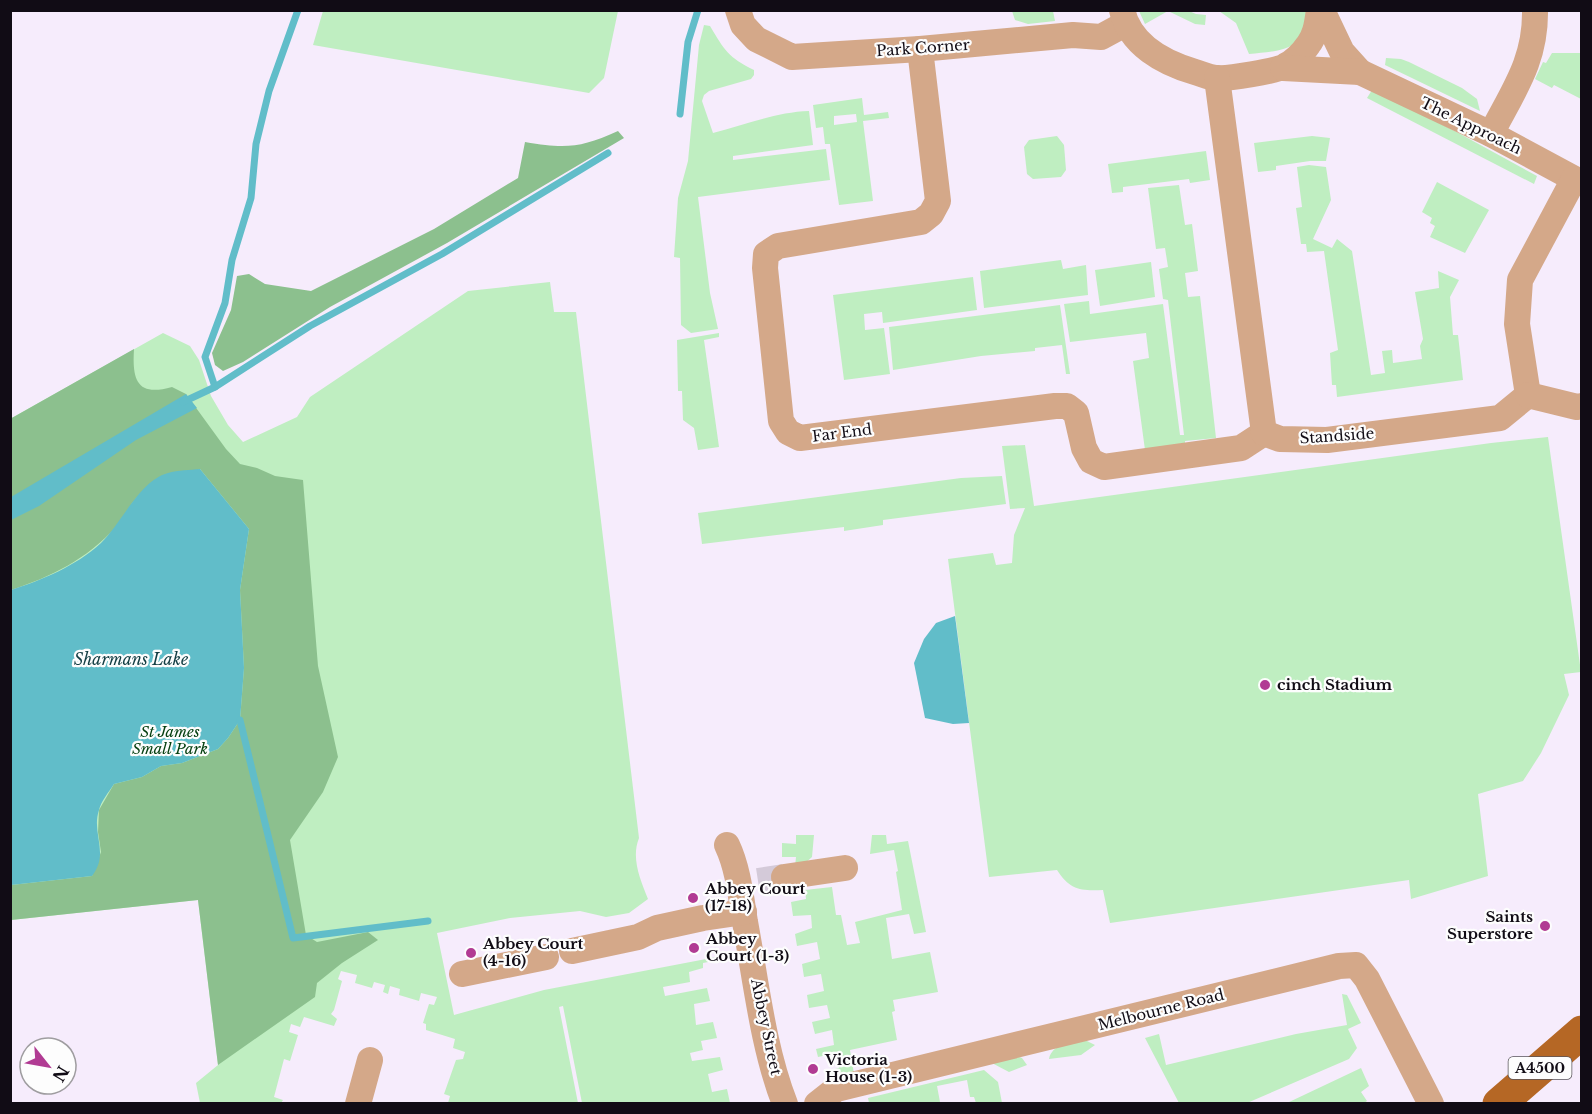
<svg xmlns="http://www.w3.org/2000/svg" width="1592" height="1114" viewBox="0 0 1592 1114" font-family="'Libre Baskerville',serif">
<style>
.green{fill:#bfeec1;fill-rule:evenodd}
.forest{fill:#8cc08e}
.water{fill:#61bdc9}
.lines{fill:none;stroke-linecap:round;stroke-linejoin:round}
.stream{stroke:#61bdc9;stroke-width:7}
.minor-tunnel{stroke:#d4cad9;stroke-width:26;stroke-dasharray:26 13;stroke-linecap:butt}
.minor{stroke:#d4a889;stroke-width:26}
.primary{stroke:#b56725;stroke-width:33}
.poi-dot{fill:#b13b93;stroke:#fdfdfd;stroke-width:2}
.labels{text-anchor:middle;stroke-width:4.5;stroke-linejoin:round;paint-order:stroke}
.shield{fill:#fdfdfd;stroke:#58545b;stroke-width:1.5}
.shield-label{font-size:14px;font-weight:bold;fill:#110c15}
.street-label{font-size:15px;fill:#110c15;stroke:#fdfdfd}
.poi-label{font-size:15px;font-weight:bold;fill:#110c15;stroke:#fdfdfd;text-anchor:start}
.park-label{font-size:15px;font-style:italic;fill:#064011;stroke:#fdfdfd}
.water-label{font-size:16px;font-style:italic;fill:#123d43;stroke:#fdfdfd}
</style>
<rect width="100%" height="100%" fill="#f6ecfc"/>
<g class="green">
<polygon points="323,11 323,10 618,11 604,78 589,93 313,45"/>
<polygon points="1012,11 1053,11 1055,21 1028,24 1015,20"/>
<polygon points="1139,11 1189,11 1196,14 1206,15 1205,25 1195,24 1168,11 1145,24"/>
<path d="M1219 11H1307C1307 51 1281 51 1249 54L1236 23Z"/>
<path d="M704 25 710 26C725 51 728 57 754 70V75L751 79 709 91 704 95 702 101 713 133C745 125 776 112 809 111L813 145 733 156V160L826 149 830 180 698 197 710 293 718 329 691 333 681 325 680 258 674 257 678 198 688 161 699 45Z"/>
<polygon points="1552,53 1581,53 1581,99 1554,85 1552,88 1535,79 1543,62 1546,63"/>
<polygon points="1386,58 1401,59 1409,62 1462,88 1477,99 1480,111 1385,65"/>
<polygon points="1372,90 1453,130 1537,176 1534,184 1367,98"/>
<path d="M862 98 864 115 888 112 889 118 863 121 873 201 839 205 830 144H825L823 127 816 128 813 105ZM856 114 857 122 834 125V116Z"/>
<polygon points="1057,136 1064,145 1066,170 1061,177 1033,179 1027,174 1024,147 1029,140"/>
<polygon points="1312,136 1330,138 1326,161 1310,161 1276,166 1276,170 1258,172 1254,143"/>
<polygon points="1206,151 1210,180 1190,183 1189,179 1123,187 1123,192 1112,193 1108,164"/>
<polygon points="1309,165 1326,167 1331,200 1313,239 1332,248 1337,239 1352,251 1371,375 1385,373 1382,351 1392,350 1393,363 1422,359 1420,346 1423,339 1415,292 1439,288 1438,271 1459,280 1450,297 1453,335 1458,335 1463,380 1337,397 1336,385 1332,385 1330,353 1338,350 1324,251 1307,252 1306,244 1301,244 1296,208 1302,207 1297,167"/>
<polygon points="1437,182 1489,210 1465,253 1430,237 1435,226 1430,223 1432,218 1422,212"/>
<polygon points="1179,185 1185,225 1192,224 1198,271 1185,273 1188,297 1200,296 1216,438 1185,441 1185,443 1145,450 1133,361 1149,358 1146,333 1070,342 1064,304 1089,301 1090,314 1163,304 1180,435 1184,435 1168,300 1163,299 1159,269 1168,267 1165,248 1156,249 1148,188"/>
<polygon points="1061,260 1063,269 1086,265 1088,295 984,308 980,271"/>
<polygon points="1151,262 1155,297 1100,306 1095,270"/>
<polygon points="973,277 977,310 883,323 882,312 864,314 865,330 884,328 890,374 844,380 833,295"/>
<path d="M550 282 554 312H576L639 838C631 858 640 879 648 899L629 913 606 917 580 911 510 918 437 933 454 1015 544 990 727 955 729 958 703 963V968L689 972 690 982 663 987 665 996 707 988 710 1001 694 1004 696 1025 713 1022 717 1038 701 1041 703 1050 690 1053 692 1061 720 1057 723 1070 708 1074 712 1092 727 1089 730 1103H582L563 1006 559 1007 578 1103H448L450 1096 444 1094 456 1060 463 1059 465 1052 453 1048 455 1039 426 1030V1024L423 1023 429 1004 434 1005 437 997 421 993 419 1001 399 995 400 989 390 986 388 994 383 992 385 985 374 982 372 988 355 983 357 975 341 971 338 979 342 981 334 1010 331 1014 337 1019 334 1026 304 1017 300 1027 291 1024 289 1032 298 1035 290 1061 284 1059 274 1097 283 1100 281 1103H200L196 1083 218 1065 198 900 11 920 10 419 163 333 190 346 199 360 211 396 228 425 243 442 297 417 310 397 468 291Z"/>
<polygon points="1060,305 1070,374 1066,374 1062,345 1035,348 1035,351 981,356 893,370 889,327"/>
<polygon points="719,333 719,337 704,340 719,447 698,450 694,428 683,420 682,391 678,391 677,340"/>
<path d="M1548 437 1581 672 1564 674 1569 695 1541 753 1523 781 1478 794 1488 876 1411 899 1409 880 1110 923 1103 890C1080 891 1070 890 1057 870L989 877 948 559 993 553 996 565 1012 563 1014 535 1025 508 1010 509 1002 446 1025 445 1034 506 1491 443Z"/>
<polygon points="1002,476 1006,504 883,520 883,525 844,531 844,527 702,544 698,513 961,478"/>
<polygon points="796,835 814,835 812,857 802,866 795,867 796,857 782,857 782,843 796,844"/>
<polygon points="872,835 886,835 887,844 908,841 926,932 914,934 909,914 886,918 892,959 930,952 938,992 893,1000 895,1011 892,1012 897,1040 850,1050 854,1074 827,1080 826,1071 839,1068 836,1053 818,1057 816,1049 834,1045 832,1030 815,1034 812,1022 830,1018 827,1005 809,1008 807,995 824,991 821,974 804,977 802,964 820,959 817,942 797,946 795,934 812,928 811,915 793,916 791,902 806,899 805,890 832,887 836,915 841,915 847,945 860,943 855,922 902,910 896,872 898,871 894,850 870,854"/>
<polygon points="1342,994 1347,995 1361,1023 1348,1029 1357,1048 1349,1059 1247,1103 1179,1103 1145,1038 1159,1034 1166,1065 1296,1034 1347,1025"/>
<path d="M1083 1039 1095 1045 1081 1055 1049 1059C1052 1044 1070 1043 1083 1039Z"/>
<polygon points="1014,1055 1022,1058 1027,1065 1009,1072 990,1062"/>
<polygon points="1361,1068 1369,1086 1361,1092 1367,1101 1364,1103 1287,1103"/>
<polygon points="984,1070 998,1082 1002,1103 976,1103 974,1097 970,1097 967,1080 937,1086 940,1102 934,1103 869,1103 868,1098"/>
</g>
<g class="forest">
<path d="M618 131 624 138 447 243 330 307 243 362 223 371 215 365 212 353 231 310 237 276 249 274 265 284 311 291 434 229 518 178 525 142C566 149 580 148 618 131Z"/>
<path d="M134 349C132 380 137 397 172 387L186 394 226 449 240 464 257 468 275 476 303 480 318 666 338 757 323 792 290 840 306 935 317 942 368 932 378 940 342 963 317 983 315 997 218 1065 198 900 11 920V885L92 876 101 852 98 832 99 810 114 784 142 777 161 766 182 763 218 749 228 738 240 720 244 668 240 590 249 529 200 469C187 475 150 486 141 494 130 502 125 517 116 527 87 559 51 577 11 590L10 419Z"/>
</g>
<g class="water">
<polygon points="186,394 197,408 136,440 39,506 11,520 11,497"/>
<path d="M200 469 249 529 240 590 244 668 240 720 228 738 218 749 182 763 161 766 142 777 114 784C109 792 101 801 99 810 91 834 110 853 92 876L11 885V590C42 580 76 566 101 543 121 524 140 480 168 473 178 470 190 470 200 469Z"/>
<polygon points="955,616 969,723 953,724 925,718 914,663 924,639 936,623"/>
</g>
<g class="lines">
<g class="stream">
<polyline points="680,114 688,42 698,10"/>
<polyline points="215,387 205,357 225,303 232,260 251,198 256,144 269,91 298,10"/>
<polyline points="183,402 215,387 310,326 442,254 608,153"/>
<polyline points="240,720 293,938 428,921"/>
</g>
<polyline class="minor-tunnel" points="758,881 784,877"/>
<g class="minor">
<polyline points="738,10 743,25 756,39 792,57 920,49 1073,35 1101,37 1125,24"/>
<path d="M1122 10C1130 45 1164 63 1195 72 1202 74 1210 78 1217 78 1228 79 1276 71 1285 66 1293 62 1303 53 1308 45 1316 35 1317 23 1319 10"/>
<polyline points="1322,10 1342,52 1360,72"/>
<polyline points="920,49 938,201 931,214 921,222 778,246 766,254 765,268 781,421 788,432 800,438 1055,406 1067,406 1076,413 1084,448 1091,461 1104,467 1241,448 1264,433"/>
<polyline points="1283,68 1360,72 1491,134 1582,183"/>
<polyline points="1217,78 1264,433 1280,439 1327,440 1500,418 1528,395 1517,324 1520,280 1574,179"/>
<path d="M1491 134C1513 91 1536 61 1535 10"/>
<polyline points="1528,395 1577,407 1582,406"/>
<path d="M727 845C738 868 741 897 745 922 756 981 763 1048 785 1104"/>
<polyline points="784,877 845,868"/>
<polyline points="572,951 638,937 657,928 703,918 744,912"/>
<polyline points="462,974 546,957"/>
<polyline points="358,1104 370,1060"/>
<polyline points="817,1104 836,1089 1339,966 1356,965 1367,979 1431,1104"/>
</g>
<polyline class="primary" points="1499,1104 1582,1032"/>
</g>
<g class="poi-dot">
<circle cx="1265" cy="685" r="6"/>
<circle cx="693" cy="898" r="6"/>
<circle cx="1545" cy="926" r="6"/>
<circle cx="694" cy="948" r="6"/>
<circle cx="471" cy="953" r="6"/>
<circle cx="813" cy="1069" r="6"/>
</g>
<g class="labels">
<rect class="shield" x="1508.5" y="1057" width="63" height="22" rx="4.5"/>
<g class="shield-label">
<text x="1540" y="1073">A4500</text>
</g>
<g class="street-label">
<text transform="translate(923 48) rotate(-4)" y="5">Park Corner</text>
<text transform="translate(1471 126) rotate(26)" y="5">The Approach</text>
<text transform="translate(842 433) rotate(-7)" y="5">Far End</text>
<text transform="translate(1337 436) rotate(-4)" y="5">Standside</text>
<text transform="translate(1161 1010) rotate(-14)" y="5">Melbourne Road</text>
<text transform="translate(766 1027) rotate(78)" y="5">Abbey Street</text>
</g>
<g class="poi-label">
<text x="1277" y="690">cinch Stadium</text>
<text x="705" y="894">Abbey Court<tspan x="705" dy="17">(17-18)</tspan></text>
<text x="1533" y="922" text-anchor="end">Saints<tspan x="1533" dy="17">Superstore</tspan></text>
<text x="706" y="944">Abbey<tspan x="706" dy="17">Court (1-3)</tspan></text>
<text x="483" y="949">Abbey Court<tspan x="483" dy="17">(4-16)</tspan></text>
<text x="825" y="1065">Victoria<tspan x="825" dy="17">House (1-3)</tspan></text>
</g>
<g class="park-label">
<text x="170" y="737">St James<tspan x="170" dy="17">Small Park</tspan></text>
</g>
<g class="water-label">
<text x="131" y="665">Sharmans Lake</text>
</g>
</g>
<rect width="1592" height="1114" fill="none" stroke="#110c15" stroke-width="24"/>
<g transform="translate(48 1066) rotate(121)"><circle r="28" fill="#fdfdfd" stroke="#9f9da0" stroke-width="1.5"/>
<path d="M0-4.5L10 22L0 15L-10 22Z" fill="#b13b93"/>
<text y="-9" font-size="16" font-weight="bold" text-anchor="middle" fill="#110c15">N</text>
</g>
</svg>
